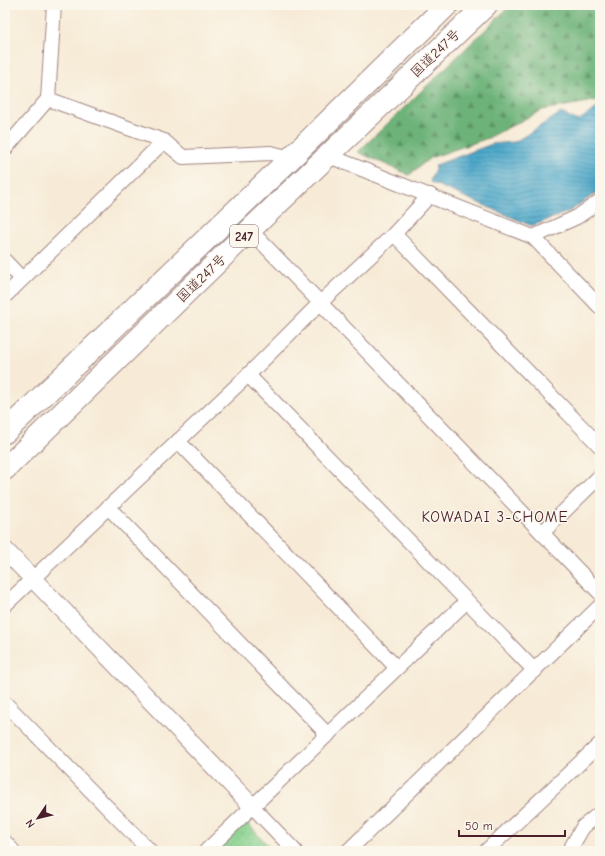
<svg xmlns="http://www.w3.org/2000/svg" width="605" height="856" viewBox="0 0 605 856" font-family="'Comic Neue','Klee One',sans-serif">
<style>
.forest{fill:url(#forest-firs);stroke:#5c6952}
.park{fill:url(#park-dots);stroke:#68785c}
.water{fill:url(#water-rules);stroke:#4c647b}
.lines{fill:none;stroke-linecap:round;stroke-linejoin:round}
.minor-casing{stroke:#a08581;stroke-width:16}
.tertiary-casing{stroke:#a08581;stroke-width:19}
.trunk-casing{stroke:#a08581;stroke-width:24}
.minor{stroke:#fff;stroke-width:14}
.tertiary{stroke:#fff;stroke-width:17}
.trunk{stroke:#fff;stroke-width:22}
.labels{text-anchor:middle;stroke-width:3;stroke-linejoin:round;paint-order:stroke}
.shield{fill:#fbf7ec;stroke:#7f6065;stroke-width:1}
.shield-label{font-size:13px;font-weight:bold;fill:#4a1f2b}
.street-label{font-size:14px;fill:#4a1f2b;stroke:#fbf7ec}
.neighbourhood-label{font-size:15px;letter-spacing:1px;fill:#4a1f2b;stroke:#fbf7ec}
</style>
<defs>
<pattern id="forest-firs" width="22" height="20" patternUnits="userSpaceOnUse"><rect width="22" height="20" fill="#6db379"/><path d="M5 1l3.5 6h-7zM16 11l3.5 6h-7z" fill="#5c9163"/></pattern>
<pattern id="park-dots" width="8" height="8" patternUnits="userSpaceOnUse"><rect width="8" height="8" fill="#87d18e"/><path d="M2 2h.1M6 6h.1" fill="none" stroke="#76b37b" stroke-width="1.8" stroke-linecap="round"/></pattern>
<pattern id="water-rules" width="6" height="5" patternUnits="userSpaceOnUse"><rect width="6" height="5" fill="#4da9cb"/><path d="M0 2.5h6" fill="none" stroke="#4289a5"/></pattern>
</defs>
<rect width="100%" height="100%" fill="#fbf7ec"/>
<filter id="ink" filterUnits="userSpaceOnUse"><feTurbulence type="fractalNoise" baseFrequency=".025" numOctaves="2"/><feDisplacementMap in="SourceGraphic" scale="8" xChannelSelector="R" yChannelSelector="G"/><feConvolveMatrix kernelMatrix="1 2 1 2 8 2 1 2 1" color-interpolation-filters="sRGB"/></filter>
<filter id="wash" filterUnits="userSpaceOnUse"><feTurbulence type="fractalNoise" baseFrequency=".012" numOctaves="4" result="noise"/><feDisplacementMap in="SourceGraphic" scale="16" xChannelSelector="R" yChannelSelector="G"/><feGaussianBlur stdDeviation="0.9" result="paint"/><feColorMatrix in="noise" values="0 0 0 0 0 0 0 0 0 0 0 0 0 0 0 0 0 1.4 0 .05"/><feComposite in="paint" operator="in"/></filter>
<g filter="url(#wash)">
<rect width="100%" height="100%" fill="#f7ebd7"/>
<polygon class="forest" points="511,5 600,5 600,100 542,110 488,138 430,158 409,175 358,152"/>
<polygon class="park" points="246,822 273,851 216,851"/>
<polygon class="water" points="600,106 600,190 570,211 532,226 430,182 436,165 492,144 515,142 561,113 578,121"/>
</g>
<g filter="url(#ink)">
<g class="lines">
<defs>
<g id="minor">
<polyline points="48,99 164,141 183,157 271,153 291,158"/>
<polyline points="5,149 48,99 54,5"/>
<polyline points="329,156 533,237 600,307"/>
<polyline points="250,230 600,593"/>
<polyline points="394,234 600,446"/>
<polyline points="533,237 577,217 600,201"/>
<polyline points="5,261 22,279"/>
<polyline points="5,296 164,141"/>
<polyline points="248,375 535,671"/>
<polyline points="178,441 397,668"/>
<polyline points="108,507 328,735"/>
<polyline points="542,533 600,476"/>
<polyline points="5,605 248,375 320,303 394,234 430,195"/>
<polyline points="5,703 150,851"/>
<polyline points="253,807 295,851"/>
<polyline points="5,842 13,851"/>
<polyline points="206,851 466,602"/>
<polyline points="348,851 600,606"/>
<polyline points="486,851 600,744"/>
<polyline points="569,851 583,827 600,813"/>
</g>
<polyline id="tertiary" points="5,550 253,807"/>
<g id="trunk">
<polyline points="5,432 291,158 447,5"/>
<polyline points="5,469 250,230 486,5"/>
</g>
</defs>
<use href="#minor" class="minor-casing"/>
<use href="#tertiary" class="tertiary-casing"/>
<use href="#trunk" class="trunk-casing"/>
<use href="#minor" class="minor"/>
<use href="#tertiary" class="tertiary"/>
<use href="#trunk" class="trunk"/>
</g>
</g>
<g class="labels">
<rect class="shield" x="230" y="225" width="28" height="22" rx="3"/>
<g class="shield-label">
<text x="244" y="241">247</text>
</g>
<g class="street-label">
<text transform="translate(435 53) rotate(-44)" y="5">国道247号</text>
<text transform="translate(201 278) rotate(-44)" y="5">国道247号</text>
</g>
<g class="neighbourhood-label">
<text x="495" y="522">KOWADAI 3-CHOME</text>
</g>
</g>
<rect width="605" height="856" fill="none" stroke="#fbf7ec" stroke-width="20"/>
<g transform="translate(38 818) rotate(235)" stroke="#fbf7ec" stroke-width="3" paint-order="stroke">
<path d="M0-3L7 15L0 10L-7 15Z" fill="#4a1f2b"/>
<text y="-6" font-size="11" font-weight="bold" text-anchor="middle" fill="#4a1f2b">N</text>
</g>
<path d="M459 830v6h106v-6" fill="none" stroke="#4a1f2b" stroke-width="2"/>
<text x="465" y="830" font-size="12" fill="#4a1f2b" stroke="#fbf7ec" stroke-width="3" paint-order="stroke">50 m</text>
</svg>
